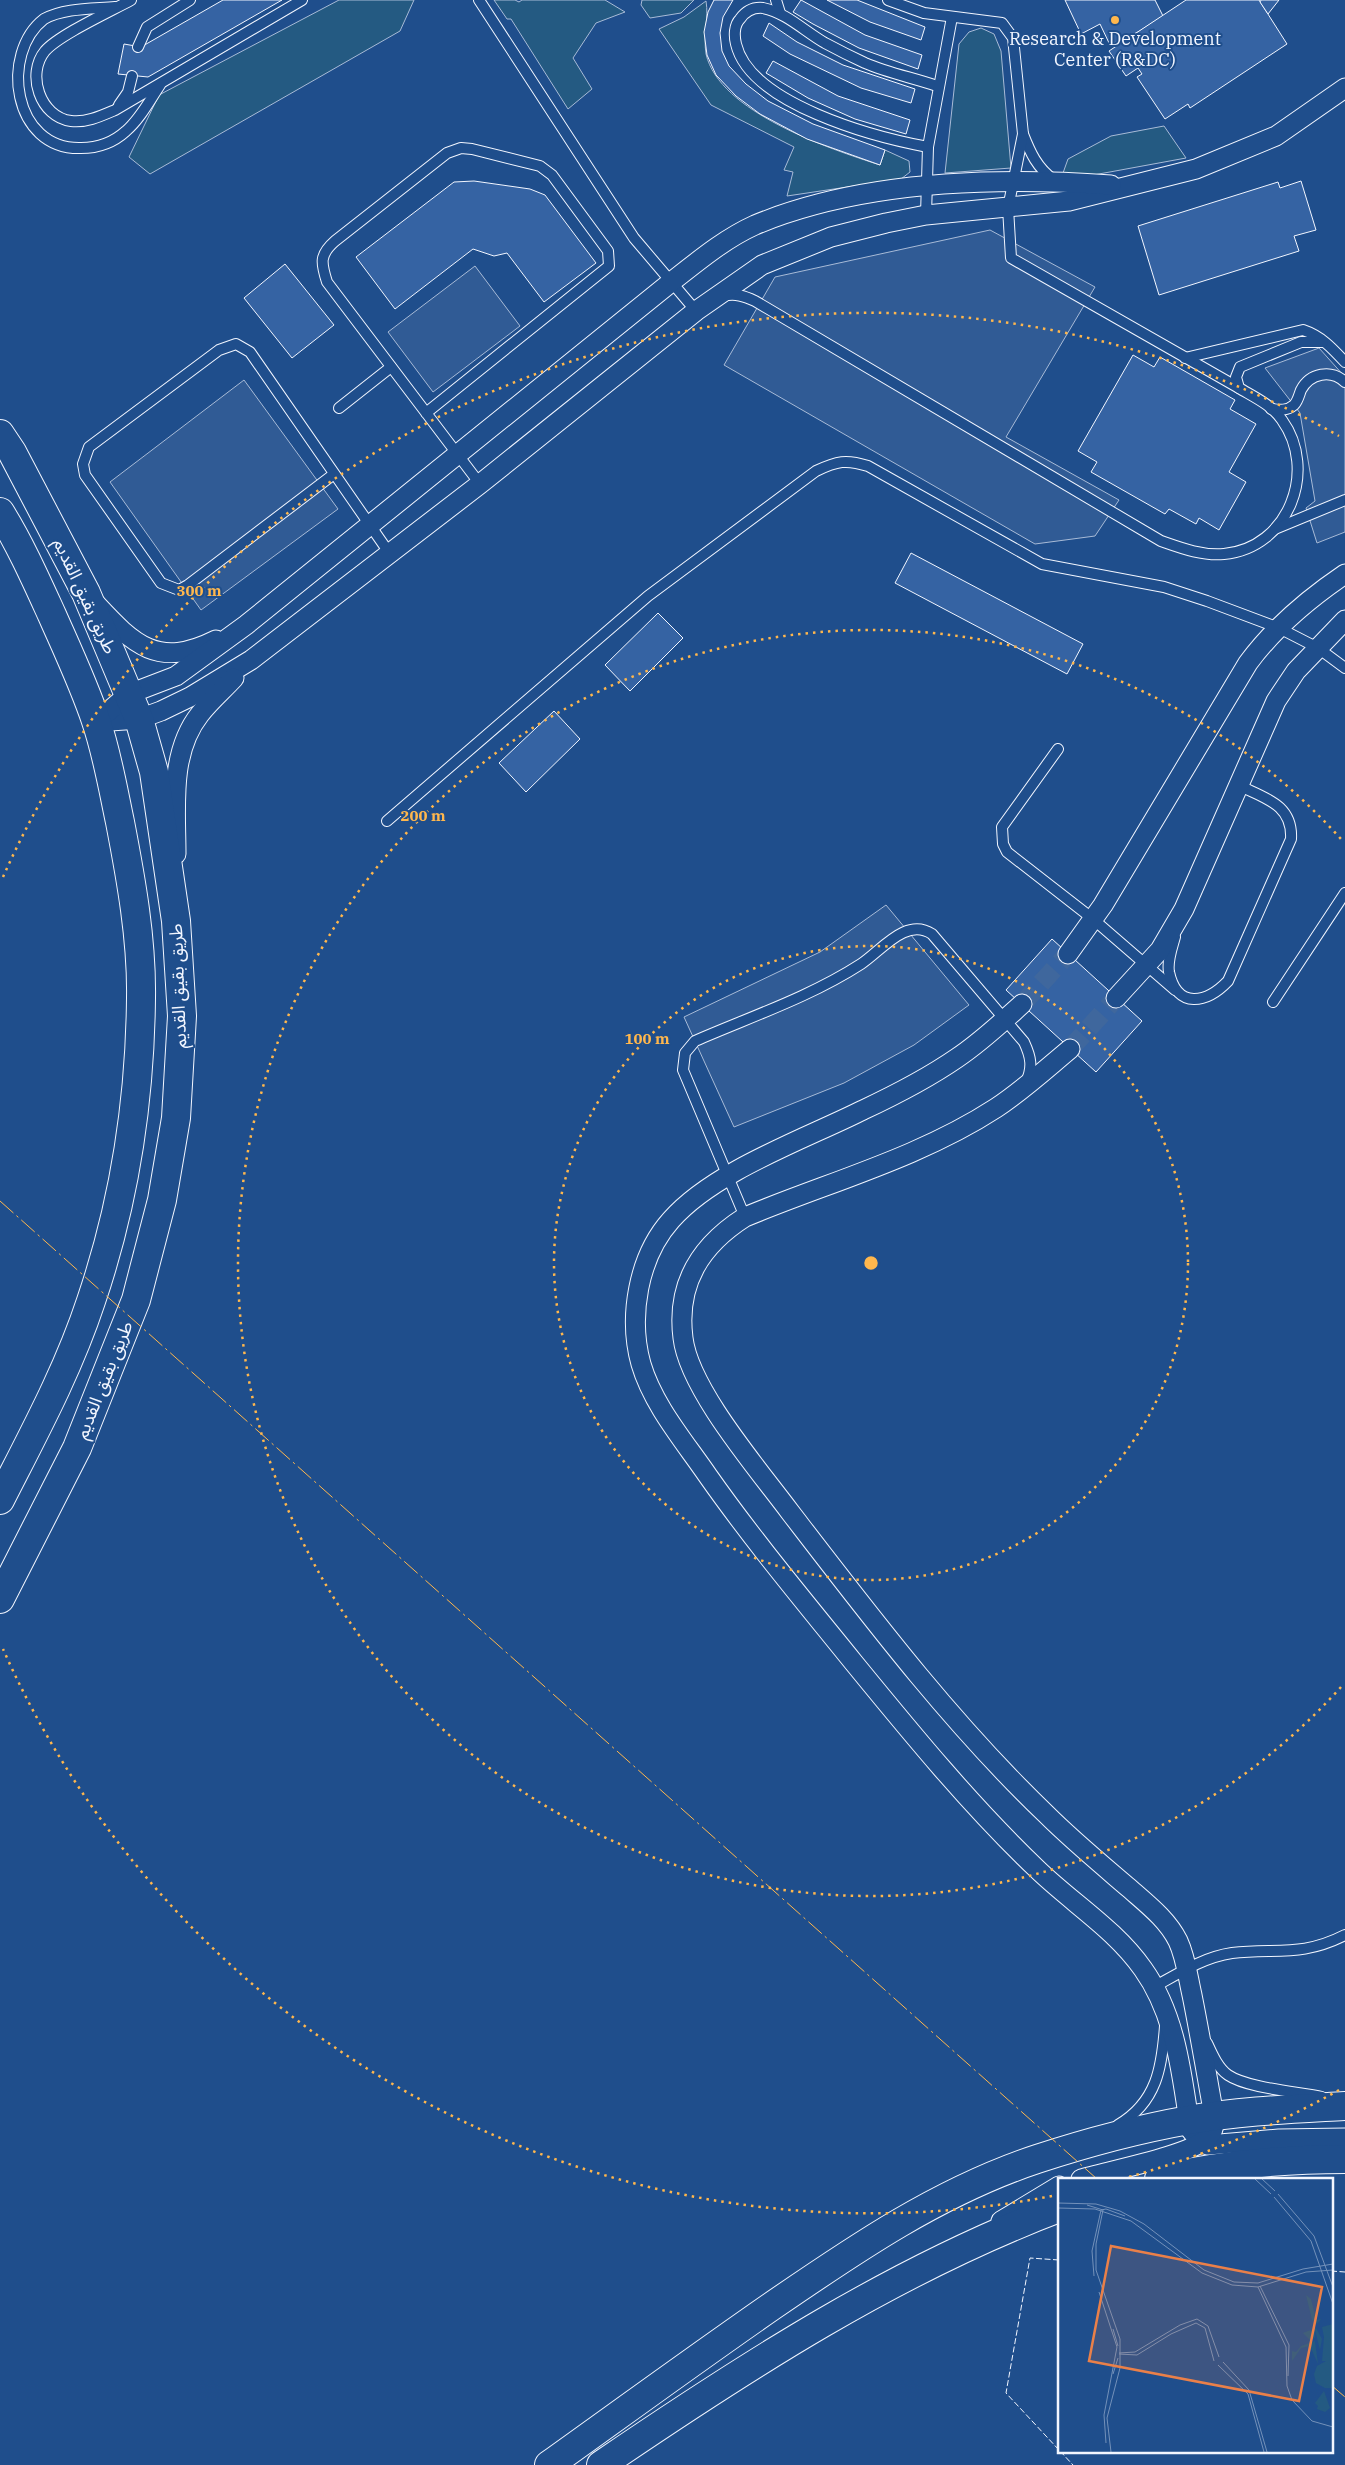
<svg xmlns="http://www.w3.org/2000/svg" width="1345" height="2465" viewBox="0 0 1345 2465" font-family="'IBM Plex Serif','Noto Sans Arabic',serif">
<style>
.green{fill:#245a82;stroke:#a8bbd7}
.parking{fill:#305b95;stroke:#a8bbd7}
.building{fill:#3563a3;stroke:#f2f6ff}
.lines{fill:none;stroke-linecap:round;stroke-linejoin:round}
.street-tunnel{stroke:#3f679d;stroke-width:19;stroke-dasharray:19 9;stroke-linecap:butt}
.lane-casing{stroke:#f2f6ff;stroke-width:12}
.street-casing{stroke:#f2f6ff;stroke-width:21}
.secondary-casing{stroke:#f2f6ff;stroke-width:30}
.lane{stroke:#1f4e8c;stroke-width:10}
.street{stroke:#1f4e8c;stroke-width:19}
.secondary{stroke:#1f4e8c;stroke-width:28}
.fence{stroke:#f2f6ff;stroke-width:1;stroke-dasharray:6 2.5;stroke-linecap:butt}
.power{stroke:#ffb74d;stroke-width:1;stroke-dasharray:18 4 2.5 4;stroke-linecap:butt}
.ring{fill:none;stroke:#ffb74d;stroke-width:2.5;stroke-dasharray:2.5 5}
.poi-dot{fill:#ffb74d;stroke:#1f4e8c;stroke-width:2}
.labels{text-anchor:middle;stroke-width:4;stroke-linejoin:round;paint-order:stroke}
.poi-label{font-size:18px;fill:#f2f6ff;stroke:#1f4e8c}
.street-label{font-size:18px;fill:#f2f6ff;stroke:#1f4e8c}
.inset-road{fill:none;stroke:#7391ba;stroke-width:1}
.view{fill:#ea8049;fill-opacity:0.15;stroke:#ea8049;stroke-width:2.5}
.inset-edge{fill:none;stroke:#f2f6ff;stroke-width:2.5}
.centre{fill:#ffb74d;stroke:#1f4e8c;stroke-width:2.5}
.ring-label{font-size:15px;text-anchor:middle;font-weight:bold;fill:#ffb74d;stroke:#1f4e8c;stroke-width:4;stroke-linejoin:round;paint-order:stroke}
</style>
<rect width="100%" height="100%" fill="#1f4e8c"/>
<g class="green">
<polygon points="339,0 414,0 400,31 150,174 129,157 159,95"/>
<polygon points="494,0 515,0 519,2 522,0 605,0 625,12 596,23 573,58 592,89 568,109 511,19 507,19"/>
<polygon points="642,0 694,0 681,13 650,18 641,5"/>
<path d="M706 1C709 18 703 35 706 54 719 112 830 149 880 165L885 150 909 161 910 172 901 179 787 196 793 172 784 170 794 147 711 105 659 29 684 17Z"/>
<polygon points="981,28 994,34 1001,51 1011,168 945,173 959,44 969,32"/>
<polygon points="1164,126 1186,158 1088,176 1063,173 1068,159 1111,136"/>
</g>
<g class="parking">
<polygon points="990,230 1095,287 1006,437 1119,500 1095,536 1035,544 724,365 775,277"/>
<polygon points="475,266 520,326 433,392 388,332"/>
<polygon points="1319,348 1345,377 1345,532 1317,543 1306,508 1315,501 1300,413 1265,368"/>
<polygon points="244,380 338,509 201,610 110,482"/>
<polygon points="886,905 969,1005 914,1045 844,1083 734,1127 684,1017 820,952"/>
</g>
<g class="building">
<polygon points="223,0 282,0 148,77 118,74 124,44 141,47"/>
<polygon points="714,0 733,0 723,17 720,33 722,51 729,66 746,84 768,101 813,124 885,150 880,165 807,139 760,114 736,96 716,75 707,55 704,32 708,12"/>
<polygon points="801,0 865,35 922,55 918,69 859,48 813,24 793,12"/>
<polygon points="827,0 857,0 925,27 921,40 870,22"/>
<polygon points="1065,0 1155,0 1163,16 1138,32 1110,45 1100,24 1081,34"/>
<polygon points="1186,0 1259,0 1287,44 1190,108 1188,104 1165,119 1137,77 1142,74 1138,68 1126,76 1109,51"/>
<polygon points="1261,0 1279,0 1268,14 1260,2"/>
<polygon points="769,23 797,42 843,65 915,89 911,103 861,88 790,54 763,36"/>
<polygon points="773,61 838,96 910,120 906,134 855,119 808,98 766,73"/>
<polygon points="474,181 530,189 545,195 596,263 544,302 507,253 494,256 473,249 395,309 356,257 454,182"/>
<polygon points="1301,181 1316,230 1294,236 1299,251 1159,295 1138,226 1278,182 1280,188"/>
<polygon points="285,264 334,325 292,358 244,298"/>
<polygon points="1133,355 1154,367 1160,357 1235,400 1230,409 1256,424 1229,472 1246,482 1219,530 1199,518 1196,524 1169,509 1165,514 1091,472 1097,462 1078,451"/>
<polygon points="911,553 1083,644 1067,674 895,583"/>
<polygon points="658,613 683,638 630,691 605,665"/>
<polygon points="554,711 580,739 526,792 499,763"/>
<polygon points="1052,939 1142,1021 1096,1072 1006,990"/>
</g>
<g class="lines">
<g class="street-tunnel">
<polyline points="1022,1004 1068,954"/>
<polyline points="1070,1049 1116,998"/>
</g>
<defs>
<g id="lane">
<path d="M131 0C109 12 59 35 45 51 26 74 40 117 71 121 86 123 101 116 115 110L302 0"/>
<polyline points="479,0 634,238 696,311"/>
<polyline points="776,0 780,13"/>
<path d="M115 7C92 9 64 8 44 19 0 53 12 150 81 148 98 148 114 142 126 131 140 119 150 100 160 85"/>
<polyline points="138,47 147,27 190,0"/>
<polyline points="119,105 128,92 132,76"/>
<path d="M1023 134C1030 152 1037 168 1054 180"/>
<path d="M928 147C874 137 750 104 736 44 734 36 734 25 740 19 745 12 753 7 763 8 787 13 804 31 825 43 838 50 852 57 865 63 888 73 914 78 937 86"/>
<polyline points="926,215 928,147 952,17"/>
<path d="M723 296C735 293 744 296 755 301L1161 541C1181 548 1202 556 1224 554 1289 548 1318 470 1282 420 1272 405 1254 397 1239 388L1011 258 1008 208 1023 134 1013 38 1002 23 924 13 888 0"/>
<path d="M1185 358 1303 330C1321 336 1332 348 1345 362"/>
<polyline points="1239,388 1236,377 1240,367 1301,342 1323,342"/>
<polyline points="339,408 391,367"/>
<path d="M1271 409C1280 410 1287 411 1294 405 1298 401 1299 395 1301 390 1310 373 1331 369 1345 382"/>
<path d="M426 413 609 266 608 251 552 175 540 166 472 149 461 148 447 153 335 241C319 255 321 263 327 282L480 484"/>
<polyline points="334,474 188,585 179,590 161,583 85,475 83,464 89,447 219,350 236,344 250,352 390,554"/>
<polyline points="1275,529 1345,500"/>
<polyline points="1058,749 1002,827 1003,844 1007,852 1093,919 1175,990"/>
<path d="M387 821 648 596 816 471C837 461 846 459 868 466L1042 564 1164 587 1207 601 1279 628 1318 648 1345 668"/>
<path d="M1175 937C1172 948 1167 961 1169 972 1177 1010 1207 1003 1228 981L1291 839C1293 804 1264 798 1238 785"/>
<polyline points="1273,1002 1345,893"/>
<path d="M745 1217 683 1070 685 1053 695 1041C750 1017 810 997 861 964 882 950 906 917 932 934L1024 1042C1031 1057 1033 1067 1026 1082"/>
<path d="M1154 1987C1179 1973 1204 1957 1232 1953 1276 1948 1302 1957 1345 1935"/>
<path d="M1207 2043C1212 2054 1218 2068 1228 2075 1247 2088 1298 2092 1322 2097"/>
<path d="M1118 2125C1157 2102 1162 2067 1165 2026"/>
</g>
<g id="street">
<path d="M96 604C134 645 158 669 216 640"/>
<polyline points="96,722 139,719 161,711 190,697 251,660 480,484 696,311 762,265 831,237 886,223 926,215 1069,201 1196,169 1276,136 1345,88"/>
<path d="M96 722 129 694 176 676 246 625 670 283C697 262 724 239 755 225 863 180 996 177 1111 185"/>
<path d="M176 854C176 808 169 753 200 714 210 701 223 690 234 678"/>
<path d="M1068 954 1103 905 1248 663C1274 628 1308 599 1345 574"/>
<polyline points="1116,998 1160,950 1184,909 1276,701 1296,671 1345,620"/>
<path d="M1022 1004C1001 1023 981 1042 957 1058 928 1078 895 1095 863 1110 805 1139 714 1171 671 1220 638 1257 628 1317 641 1364 653 1405 684 1441 708 1476 753 1540 804 1601 854 1663 912 1734 971 1806 1037 1869 1072 1903 1115 1929 1143 1969 1176 2015 1182 2075 1190 2129L1201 2143 1208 2145 1279 2139 1345 2138"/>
<path d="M1070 1049C1046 1069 1022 1091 996 1108 919 1158 829 1182 745 1217 701 1245 676 1283 683 1338 689 1389 758 1469 790 1512 870 1616 951 1723 1046 1814 1072 1840 1101 1864 1129 1888 1147 1904 1167 1919 1178 1941 1186 1958 1188 1978 1192 1995 1200 2035 1207 2076 1214 2116 1215 2124 1214 2131 1208 2137 1193 2155 1108 2171 1081 2179"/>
<polyline points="1001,2221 1059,2186"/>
</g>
<g id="secondary">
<polyline points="0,434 12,452 86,593 139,719 154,772 176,921 182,1016 176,1118 162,1200 136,1300 77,1448 0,1599"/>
<path d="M0 512C20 544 36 580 52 615 67 649 84 685 96 721 107 753 113 789 120 822 131 879 142 940 141 998 140 1100 124 1204 91 1301 68 1371 33 1435 0 1500"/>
<path d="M1159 2179C1221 2165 1282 2159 1345 2159"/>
<path d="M549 2465C623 2412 697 2358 772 2306 855 2249 940 2191 1037 2159 1086 2143 1138 2129 1189 2120 1240 2111 1293 2109 1345 2106"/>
<path d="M601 2465C745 2367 895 2270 1059 2208"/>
</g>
</defs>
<use href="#lane" class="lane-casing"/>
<use href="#street" class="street-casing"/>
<use href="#secondary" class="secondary-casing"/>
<use href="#lane" class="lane"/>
<use href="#street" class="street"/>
<use href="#secondary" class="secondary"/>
<g class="fence">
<polyline points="1059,2260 1030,2258 1006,2393 1059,2450"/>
<polyline points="1331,2271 1345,2272"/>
<polyline points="1060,2451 1073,2465"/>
</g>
<g class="power">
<polyline points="0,1201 1097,2179"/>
<polyline points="1331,2385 1345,2397"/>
</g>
</g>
<g class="ring">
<circle cx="871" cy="1263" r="317"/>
<path d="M1341 1687A633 633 0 1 1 1341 839"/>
<path d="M1339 2090A950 950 0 0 1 1125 2178M1052 2196A950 950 0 0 1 3 1649M3 877A950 950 0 0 1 1339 436"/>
</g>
<circle class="poi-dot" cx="1115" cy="20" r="5"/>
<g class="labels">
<g class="poi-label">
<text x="1115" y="45">Research &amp; Development<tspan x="1115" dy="21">Center (R&amp;DC)</tspan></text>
</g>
<g class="street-label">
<text transform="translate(85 596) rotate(65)" y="6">طريق بقيق القديم</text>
<text transform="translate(178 986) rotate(-92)" y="6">طريق بقيق القديم</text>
<text transform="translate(104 1380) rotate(-68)" y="6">طريق بقيق القديم</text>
</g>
</g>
<g transform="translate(1058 2178)">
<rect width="275" height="275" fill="#1f4e8c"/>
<path d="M248 117 253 121 258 142 263 141 259 146 254 142ZM275 146V210H267L258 205 256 196 259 188 268 183H264L266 159 264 149ZM258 150 264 161 262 172 257 152V160L252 162 245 155ZM257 163 260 186 252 168 243 170 234 183V173L238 174 243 168ZM266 213 272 230 267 234 259 231 260 228 257 225Z" fill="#245a82"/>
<path class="inset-road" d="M197 1 213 16M204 1 217 13M220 16 256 58 275 109M216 19 253 63 275 126M0 25 38 26 62 33 86 46 146 92 176 104 200 105 245 91 275 86M29 27 45 32 38 66V92L62 161V190L49 240 53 274M0 30 37 31 73 43 144 95 174 107 200 109 248 94 275 92M36 98 34 73 43 32 48 31 67 38M202 108 231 167 230 198M200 109 228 169 229 208 234 222 254 243 275 249M41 114 59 169 46 237 48 265M55 151 60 168M61 175 77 174 122 147 139 141 150 148 161 179M61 176 79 177 113 156 138 145 147 150 156 183M165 184 191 212 209 274M160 187 190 216 206 274M55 196 60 180"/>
<path class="view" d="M53 68 264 109 241 223 31 183Z"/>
<rect width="275" height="275" class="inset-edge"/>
</g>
<circle cx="871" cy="1263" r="8" class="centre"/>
<g class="ring-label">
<text x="199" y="596">300 m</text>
<text x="423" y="821">200 m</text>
<text x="647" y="1044">100 m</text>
</g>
</svg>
